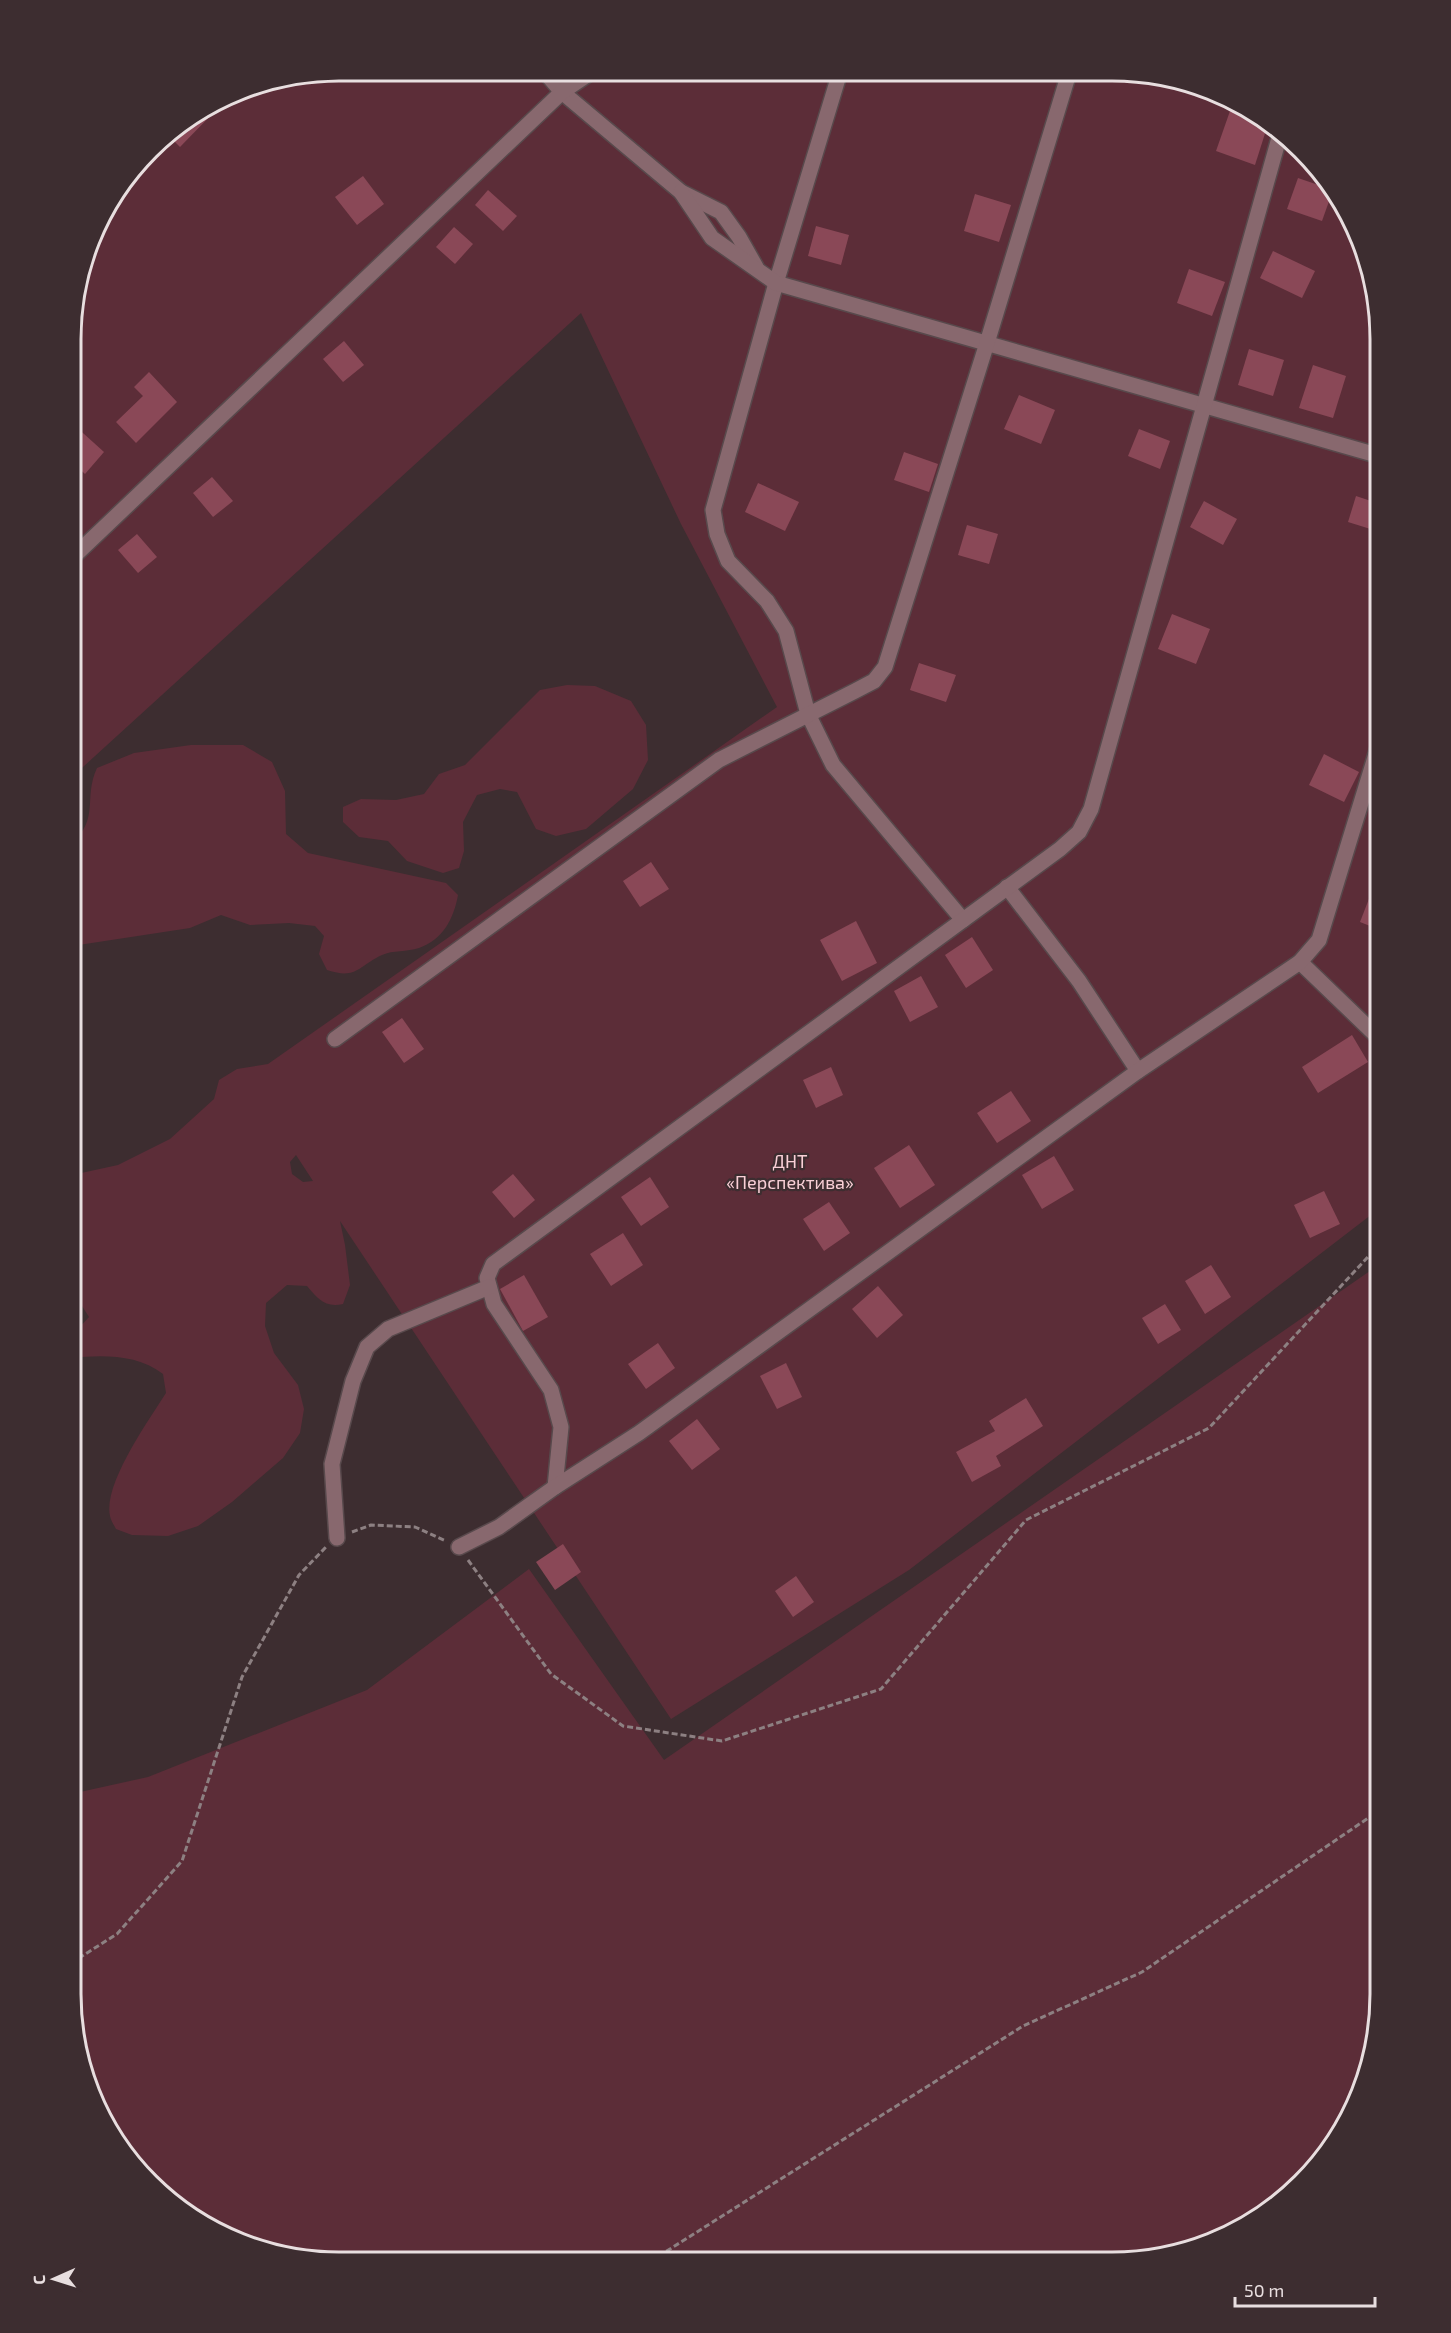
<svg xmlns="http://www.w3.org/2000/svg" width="1451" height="2333" viewBox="0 0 1451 2333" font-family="'Exo 2',sans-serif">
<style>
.green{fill:#5c2d38;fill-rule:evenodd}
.building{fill:#8a4857}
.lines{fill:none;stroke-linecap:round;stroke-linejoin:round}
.minor-casing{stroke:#58494c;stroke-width:18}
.path{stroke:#8d8082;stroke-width:3;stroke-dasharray:6 3;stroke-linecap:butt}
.minor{stroke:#88686e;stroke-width:15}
.labels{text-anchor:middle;stroke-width:4.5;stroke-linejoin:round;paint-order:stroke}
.park-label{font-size:18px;fill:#f9cfd6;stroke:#3d2d30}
.rim{fill:none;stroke:#e8dedf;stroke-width:3}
</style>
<rect width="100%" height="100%" fill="#3d2d30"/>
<g class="green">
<path d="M339 71 1148 73 1215 91 1276 126 1325 176 1360 236 1380 339V1208L909 1570 671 1719 340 1221 345 1245 350 1285 343 1304C325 1308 318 1299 307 1286L287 1285 266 1303 265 1326 274 1353 298 1385 304 1409 300 1433 283 1458 232 1502 198 1526 168 1536 132 1535 116 1529C114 1525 111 1521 110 1516 103 1484 149 1420 166 1393L163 1374C137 1354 102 1355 71 1358V1330H77L89 1317 82 1306 71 1302 72 1175 118 1165 170 1139 214 1099 219 1080 237 1069 268 1064 777 707 681 524 581 313 72 777 73 304 98 220 162 137 236 91ZM296 1155 313 1181 303 1182 292 1174 290 1162Z"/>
<polygon points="567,685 595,686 631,701 646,725 648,760 633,789 586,829 556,836 536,829 517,792 500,789 477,795 463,822 464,851 459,868 443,873 407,861 388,841 359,837 343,822 343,807 361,799 396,800 424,794 439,774 465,765 540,690"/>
<path d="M191 745H243L272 762 285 791 286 834 308 853 446 883 458 895C454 918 443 940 419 948 407 952 393 950 382 955 358 966 357 980 327 970L319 954 324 936 315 926 289 923 250 925 221 915 190 928 72 946V843C100 818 83 798 97 768L134 753Z"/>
<polygon points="1380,1264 1380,2012 1360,2097 1325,2157 1276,2207 1215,2242 1113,2262 304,2260 236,2242 176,2207 126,2157 91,2097 71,1994 71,1794 148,1777 367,1690 529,1569 664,1760"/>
</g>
<g class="building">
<polygon points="213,105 216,110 180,147 167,134"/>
<polygon points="1230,111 1268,124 1255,165 1216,151"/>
<polygon points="363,176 384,204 357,225 335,197"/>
<polygon points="1298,178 1333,190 1322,221 1287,209"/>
<polygon points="488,190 517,216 503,231 475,205"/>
<polygon points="975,194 1011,205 999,242 964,231"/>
<polygon points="816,226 849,235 841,265 808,256"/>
<polygon points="454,227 473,244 455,264 436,247"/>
<polygon points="1273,251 1315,271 1302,298 1260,278"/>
<polygon points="1189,269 1225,282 1212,316 1177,303"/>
<polygon points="344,341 364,365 343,382 323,359"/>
<polygon points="1249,349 1284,360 1273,396 1238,385"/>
<polygon points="1313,365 1346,376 1333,418 1299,408"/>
<polygon points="149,372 177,402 136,443 116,422 143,396 134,387"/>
<polygon points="1019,395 1055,410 1041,444 1004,429"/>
<polygon points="73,424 104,452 85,474 73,463"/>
<polygon points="1139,429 1170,441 1160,469 1128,456"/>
<polygon points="904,452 938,464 929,492 894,480"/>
<polygon points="212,477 233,501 213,517 193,493"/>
<polygon points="758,483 799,502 785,531 745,512"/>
<polygon points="1356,496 1380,504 1380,532 1348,522"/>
<polygon points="1204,501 1237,519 1223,545 1190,527"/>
<polygon points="967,525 998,534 989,564 958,555"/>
<polygon points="137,534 157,557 138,573 118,550"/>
<polygon points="1172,614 1210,629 1196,664 1158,649"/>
<polygon points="919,663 956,675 946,702 910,690"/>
<polygon points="1324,754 1359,772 1344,802 1309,785"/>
<polygon points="651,862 669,889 640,907 623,881"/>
<polygon points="1379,873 1380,874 1380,930 1360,922"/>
<polygon points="856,921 877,963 842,981 820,940"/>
<polygon points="972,937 993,970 966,988 945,955"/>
<polygon points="921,976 938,1007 910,1022 894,991"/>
<polygon points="402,1018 424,1049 404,1063 382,1032"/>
<polygon points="1352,1035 1368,1062 1318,1093 1302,1067"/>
<polygon points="831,1067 843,1095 816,1108 803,1080"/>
<polygon points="1011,1091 1031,1121 997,1143 977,1113"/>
<polygon points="909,1145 935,1185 900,1208 874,1168"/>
<polygon points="1054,1156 1074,1190 1042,1209 1022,1175"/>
<polygon points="513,1174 535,1200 514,1218 492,1192"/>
<polygon points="650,1177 669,1207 641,1226 621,1197"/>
<polygon points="1324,1191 1340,1224 1310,1238 1294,1205"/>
<polygon points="829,1202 850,1233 824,1251 803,1219"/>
<polygon points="623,1233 643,1265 611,1286 590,1254"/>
<polygon points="1211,1265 1231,1297 1205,1314 1185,1281"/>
<polygon points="524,1275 548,1317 523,1331 500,1289"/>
<polygon points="878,1286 903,1315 877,1338 852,1309"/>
<polygon points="1165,1304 1181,1330 1158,1344 1142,1318"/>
<polygon points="658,1343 675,1368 646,1389 628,1364"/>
<polygon points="786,1363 802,1397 777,1409 760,1376"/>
<polygon points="1026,1398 1043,1426 996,1456 1001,1466 972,1482 956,1452 995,1431 989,1421"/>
<polygon points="697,1419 720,1449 692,1470 669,1441"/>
<polygon points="563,1544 581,1572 555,1590 536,1562"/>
<polygon points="796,1576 814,1602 793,1617 775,1591"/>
</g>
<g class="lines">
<defs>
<g id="minor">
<polyline points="544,71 562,92 681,192 721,212 739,237 756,267"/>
<polyline points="840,72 776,283 713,510 717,534 728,561 767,601 786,631 808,714 833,765 963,920"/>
<polyline points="681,192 712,238 776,283 1380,456"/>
<polyline points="72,558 562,92 593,71"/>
<polyline points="1007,887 1079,981 1138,1071"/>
<polyline points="1300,962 1380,1039"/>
<polyline points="335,1039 719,760 855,691 874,681 885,667 987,343 1069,73"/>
<polyline points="555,1487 561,1427 551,1390 494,1304 487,1278 493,1264 1060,849 1079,832 1091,809 1281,131"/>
<polyline points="337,1538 332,1464 353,1381 367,1347 388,1329 489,1287"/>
<polyline points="459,1547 499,1527 555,1487 639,1433 1138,1071 1300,962 1319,940 1380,741"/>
</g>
</defs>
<use href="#minor" class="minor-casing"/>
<g class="path">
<polyline points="352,1532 371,1525 415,1527 446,1541"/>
<polyline points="468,1560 551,1674 623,1726 722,1741 881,1689 1026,1520 1209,1428 1380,1244"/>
<polyline points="71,1963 117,1934 182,1861 242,1677 299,1575 326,1547"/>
<polyline points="651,2261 1023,2026 1142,1972 1380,1810"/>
</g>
<use href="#minor" class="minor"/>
</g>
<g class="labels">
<g class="park-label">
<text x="790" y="1168">ДНТ<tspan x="790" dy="21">«Перспектива»</tspan></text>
</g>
</g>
<path d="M0 0H1451V2333H0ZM339 81H1112A258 258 0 0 1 1370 339V1994A258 258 0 0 1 1112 2252H339A258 258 0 0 1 81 1994V339A258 258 0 0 1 339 81Z" fill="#3d2d30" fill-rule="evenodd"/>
<path class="rim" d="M339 81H1112A258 258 0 0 1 1370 339V1994A258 258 0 0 1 1112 2252H339A258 258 0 0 1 81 1994V339A258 258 0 0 1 339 81Z"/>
<g transform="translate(54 2279) rotate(267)" stroke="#3d2d30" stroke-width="4.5" paint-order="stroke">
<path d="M0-4.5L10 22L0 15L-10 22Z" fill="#e8dedf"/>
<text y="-9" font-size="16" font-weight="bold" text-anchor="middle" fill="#e8dedf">С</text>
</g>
<path d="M1235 2297v9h140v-9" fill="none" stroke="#e8dedf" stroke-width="3"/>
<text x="1244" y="2297" font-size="18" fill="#e8dedf" stroke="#3d2d30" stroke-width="4.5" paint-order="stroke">50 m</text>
</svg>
